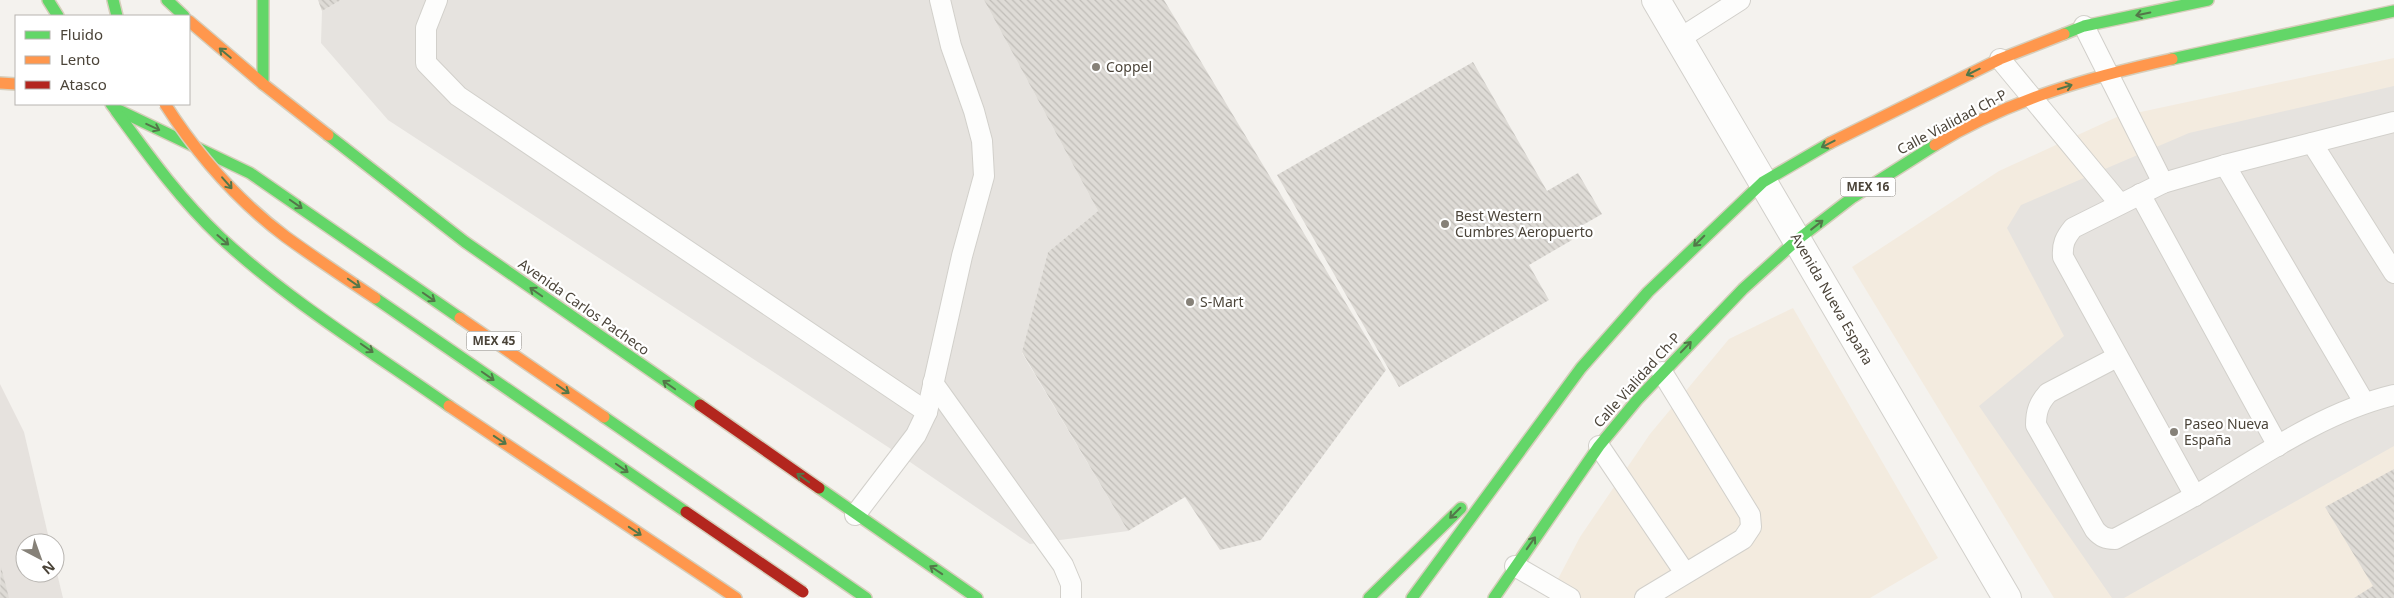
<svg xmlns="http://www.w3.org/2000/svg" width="2394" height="598" viewBox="0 0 2394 598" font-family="'Noto Sans',sans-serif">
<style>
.commercial{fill:#f3ebdf}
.industrial{fill:#e6e2de}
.parking{fill:#e6e3df}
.building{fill:url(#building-back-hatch)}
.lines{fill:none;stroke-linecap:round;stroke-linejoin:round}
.lane-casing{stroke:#d2d0cb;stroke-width:22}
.street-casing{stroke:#d2d0cb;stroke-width:30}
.fast-casing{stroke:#d6cebb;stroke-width:14}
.slow-casing{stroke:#d6cebb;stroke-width:14}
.jam-casing{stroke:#d6cebb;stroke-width:14}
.lane{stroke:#fdfdfc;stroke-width:20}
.street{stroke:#fdfdfc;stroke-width:28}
.fast{stroke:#63d668;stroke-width:11}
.slow{stroke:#ff974d;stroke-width:11}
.jam{stroke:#b3261e;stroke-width:11}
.fast-bridge-casing{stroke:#d6cebb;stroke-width:14;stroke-linecap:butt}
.slow-bridge-casing{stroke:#d6cebb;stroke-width:14;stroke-linecap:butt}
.jam-bridge-casing{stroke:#d6cebb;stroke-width:14;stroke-linecap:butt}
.fast-bridge{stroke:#63d668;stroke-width:11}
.slow-bridge{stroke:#ff974d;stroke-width:11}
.jam-bridge{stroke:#b3261e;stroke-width:11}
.oneway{stroke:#537749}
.poi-dot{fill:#868178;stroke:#fff;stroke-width:2}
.labels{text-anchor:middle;stroke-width:4.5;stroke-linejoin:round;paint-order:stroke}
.shield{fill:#fff;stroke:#817c74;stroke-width:1}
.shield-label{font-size:12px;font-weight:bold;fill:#4b4439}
.poi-label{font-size:14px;fill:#4b4439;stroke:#fff;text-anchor:start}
.street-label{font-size:14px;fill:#4b4439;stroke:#fff}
</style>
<defs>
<pattern id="building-back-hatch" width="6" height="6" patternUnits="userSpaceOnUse" patternTransform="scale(1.25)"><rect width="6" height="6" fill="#dedbd6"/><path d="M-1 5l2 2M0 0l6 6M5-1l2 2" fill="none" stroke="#c0bdb8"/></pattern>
</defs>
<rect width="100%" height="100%" fill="#f4f2ee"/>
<g class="commercial">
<polygon points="2394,58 2394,598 2054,598 1852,267 1999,171 2117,117"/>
<polygon points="1793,308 1938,558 1870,598 1548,598 1580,537 1650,434 1729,339"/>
</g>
<polygon class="industrial" points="0,384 24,432 50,543 25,543 25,573 55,573 55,565 63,598 0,598"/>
<g class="parking">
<polygon points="341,0 984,0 1098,211 1048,252 1022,353 1128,531 1030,544 891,449 388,120 321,43 322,11"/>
<polygon points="2394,86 2394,446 2124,598 2112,598 1979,406 2064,336 2007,228 2021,205 2189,133"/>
</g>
<g class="building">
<polygon points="318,0 341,0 322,11"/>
<polygon points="984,0 1164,0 1386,370 1261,540 1220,550 1185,497 1128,531 1022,352 1048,252 1098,211"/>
<polygon points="1473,62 1547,191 1578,173 1602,214 1569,233 1572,240 1529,265 1549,300 1399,387 1277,175"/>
<polygon points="2394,469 2394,598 2354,598 2373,586 2325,507"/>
<polygon points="1,567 9,598 0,598"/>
</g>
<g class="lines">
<defs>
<g id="lane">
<polyline points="437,0 426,28 426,63 458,96 927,412"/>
<polyline points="2084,26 2163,183"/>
<polyline points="1679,39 1740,0"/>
<polyline points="2000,59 2120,204"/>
<polyline points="2312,143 2394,273"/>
<polyline points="2225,165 2364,402"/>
<polyline points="2140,194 2278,446"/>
<path d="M2117 357 2048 393C2039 403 2036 411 2036 425L2095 530C2101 537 2106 539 2115 539 2146 522 2178 506 2208 488 2267 452 2327 411 2394 395"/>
<polyline points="933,383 1063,565 1071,584 1071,598"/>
<polyline points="1599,446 1685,573"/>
<path d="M2195 496 2063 257C2062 244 2065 238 2073 228L2163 183 2225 165 2394 122"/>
<polyline points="855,515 916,435 927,412 962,256 984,176 982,141 974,111 951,46 940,0"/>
<polyline points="1515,566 1570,598"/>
<polyline points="1645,598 1743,539 1751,527 1750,515 1662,372"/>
</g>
<polyline id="street" points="1656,0 2007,598"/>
<g id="fast">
<polyline points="48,0 58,16"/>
<polyline points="113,0 117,16"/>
<polyline points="167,0 184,16"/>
<polyline points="263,0 263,84"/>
<polyline points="2064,34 2084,26 2208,0"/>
<polyline points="2172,59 2394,11"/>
<polyline points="111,104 114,108 250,173 460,318"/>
<path d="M116 111C149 156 179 198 220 237 289 301 372 352 449 406"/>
<polyline points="328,135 465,242 700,405"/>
<polyline points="604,417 866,598"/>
<polyline points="819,488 977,598"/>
<polyline points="1369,598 1461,508"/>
<polyline points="1412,598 1581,368 1648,292 1763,182 1830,143"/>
<polyline points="1494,598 1599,446 1637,400 1743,289 1797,240 1853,197 1935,145"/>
</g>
<g id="slow">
<polyline points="189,21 263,84 328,135"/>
<polyline points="0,83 16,84"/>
<polyline points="1830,143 2000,59 2064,34"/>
<path d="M1935 145C2008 100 2090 77 2172 59"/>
<polyline points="460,318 604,417"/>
<polyline points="449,406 736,598"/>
</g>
<polyline id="jam" points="700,405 819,488"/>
</defs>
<use href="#lane" class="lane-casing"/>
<use href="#street" class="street-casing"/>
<use href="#fast" class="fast-casing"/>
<use href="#slow" class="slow-casing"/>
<use href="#jam" class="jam-casing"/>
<use href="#lane" class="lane"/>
<use href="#street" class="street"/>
<use href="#fast" class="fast"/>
<use href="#slow" class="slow"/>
<use href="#jam" class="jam"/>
<defs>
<polyline id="fast-bridge" points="375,298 686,512"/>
<path id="slow-bridge" d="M165 104C197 154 238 201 286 237 315 258 345 278 375 298"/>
<polyline id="jam-bridge" points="686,512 803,592"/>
</defs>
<use href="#fast-bridge" class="fast-bridge-casing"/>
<use href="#slow-bridge" class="slow-bridge-casing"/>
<use href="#jam-bridge" class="jam-bridge-casing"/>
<use href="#fast-bridge" class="fast-bridge"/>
<use href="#slow-bridge" class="slow-bridge"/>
<use href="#jam-bridge" class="jam-bridge"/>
</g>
<defs><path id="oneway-shaft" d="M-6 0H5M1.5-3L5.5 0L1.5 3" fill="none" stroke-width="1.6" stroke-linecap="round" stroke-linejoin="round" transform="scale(1.25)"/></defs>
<g class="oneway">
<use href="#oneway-shaft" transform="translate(2143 14) rotate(168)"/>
<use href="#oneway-shaft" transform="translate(225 53) rotate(-140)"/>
<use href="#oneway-shaft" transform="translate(1973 72) rotate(154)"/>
<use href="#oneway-shaft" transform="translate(2065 87) rotate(-17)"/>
<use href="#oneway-shaft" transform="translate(153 127) rotate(25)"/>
<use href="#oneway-shaft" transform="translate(1828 144) rotate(153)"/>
<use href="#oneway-shaft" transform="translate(227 183) rotate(49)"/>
<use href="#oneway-shaft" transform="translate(296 204) rotate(35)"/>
<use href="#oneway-shaft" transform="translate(1817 225) rotate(-38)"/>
<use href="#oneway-shaft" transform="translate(223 240) rotate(41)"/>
<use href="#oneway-shaft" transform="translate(1699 241) rotate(135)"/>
<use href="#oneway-shaft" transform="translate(354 283) rotate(35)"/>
<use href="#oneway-shaft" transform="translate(536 292) rotate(-145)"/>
<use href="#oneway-shaft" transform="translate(429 297) rotate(35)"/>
<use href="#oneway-shaft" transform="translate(1686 347) rotate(-46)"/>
<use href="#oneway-shaft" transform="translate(367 348) rotate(35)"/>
<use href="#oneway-shaft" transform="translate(488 376) rotate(35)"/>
<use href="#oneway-shaft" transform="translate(669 385) rotate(-145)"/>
<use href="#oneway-shaft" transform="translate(563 389) rotate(35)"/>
<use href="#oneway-shaft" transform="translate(500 440) rotate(34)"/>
<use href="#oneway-shaft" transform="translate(622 468) rotate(35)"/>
<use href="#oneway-shaft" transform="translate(803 478) rotate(-145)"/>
<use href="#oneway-shaft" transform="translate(1455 513) rotate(135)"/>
<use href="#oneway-shaft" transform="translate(635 531) rotate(34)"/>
<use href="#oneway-shaft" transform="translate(1531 543) rotate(-55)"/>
<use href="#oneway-shaft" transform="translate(936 570) rotate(-146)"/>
</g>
<g class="poi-dot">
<circle cx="1096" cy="67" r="5"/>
<circle cx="1445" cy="224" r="5"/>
<circle cx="1190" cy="302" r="5"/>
<circle cx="2174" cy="432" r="5"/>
</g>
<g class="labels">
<g class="shield">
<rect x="1840.5" y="177.5" width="55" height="19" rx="4"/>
<rect x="466.5" y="331.5" width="55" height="19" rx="4"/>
</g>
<g class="shield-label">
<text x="1868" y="191">MEX 16</text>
<text x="494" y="345">MEX 45</text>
</g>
<g class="poi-label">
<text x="1106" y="72">Coppel</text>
<text x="1455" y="221">Best Western<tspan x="1455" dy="16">Cumbres Aeropuerto</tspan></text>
<text x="1200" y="307">S-Mart</text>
<text x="2184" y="429">Paseo Nueva<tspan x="2184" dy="16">España</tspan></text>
</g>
<g class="street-label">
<text transform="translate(1952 122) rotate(-28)" y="5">Calle Vialidad Ch-P</text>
<text transform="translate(1832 299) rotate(60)" y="5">Avenida Nueva España</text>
<text transform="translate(584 307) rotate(35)" y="5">Avenida Carlos Pacheco</text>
<text transform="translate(1637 380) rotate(-48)" y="5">Calle Vialidad Ch-P</text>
</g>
</g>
<rect x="15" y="15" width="175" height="90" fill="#ffffff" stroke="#b7b4b0"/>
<rect x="25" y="31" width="25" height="8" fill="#63d668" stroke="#b7b4b0"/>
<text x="60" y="40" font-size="15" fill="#4b4439">Fluido</text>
<rect x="25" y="56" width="25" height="8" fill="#ff974d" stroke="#b7b4b0"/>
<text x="60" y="65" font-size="15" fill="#4b4439">Lento</text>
<rect x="25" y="81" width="25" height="8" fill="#b3261e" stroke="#b7b4b0"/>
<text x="60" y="90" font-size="15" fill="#4b4439">Atasco</text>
<g transform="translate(40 558) rotate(139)"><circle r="24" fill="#ffffff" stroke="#b7b4b0"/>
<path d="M0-4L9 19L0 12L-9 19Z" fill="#868178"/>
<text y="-8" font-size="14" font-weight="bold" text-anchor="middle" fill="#4b4439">N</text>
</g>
</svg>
